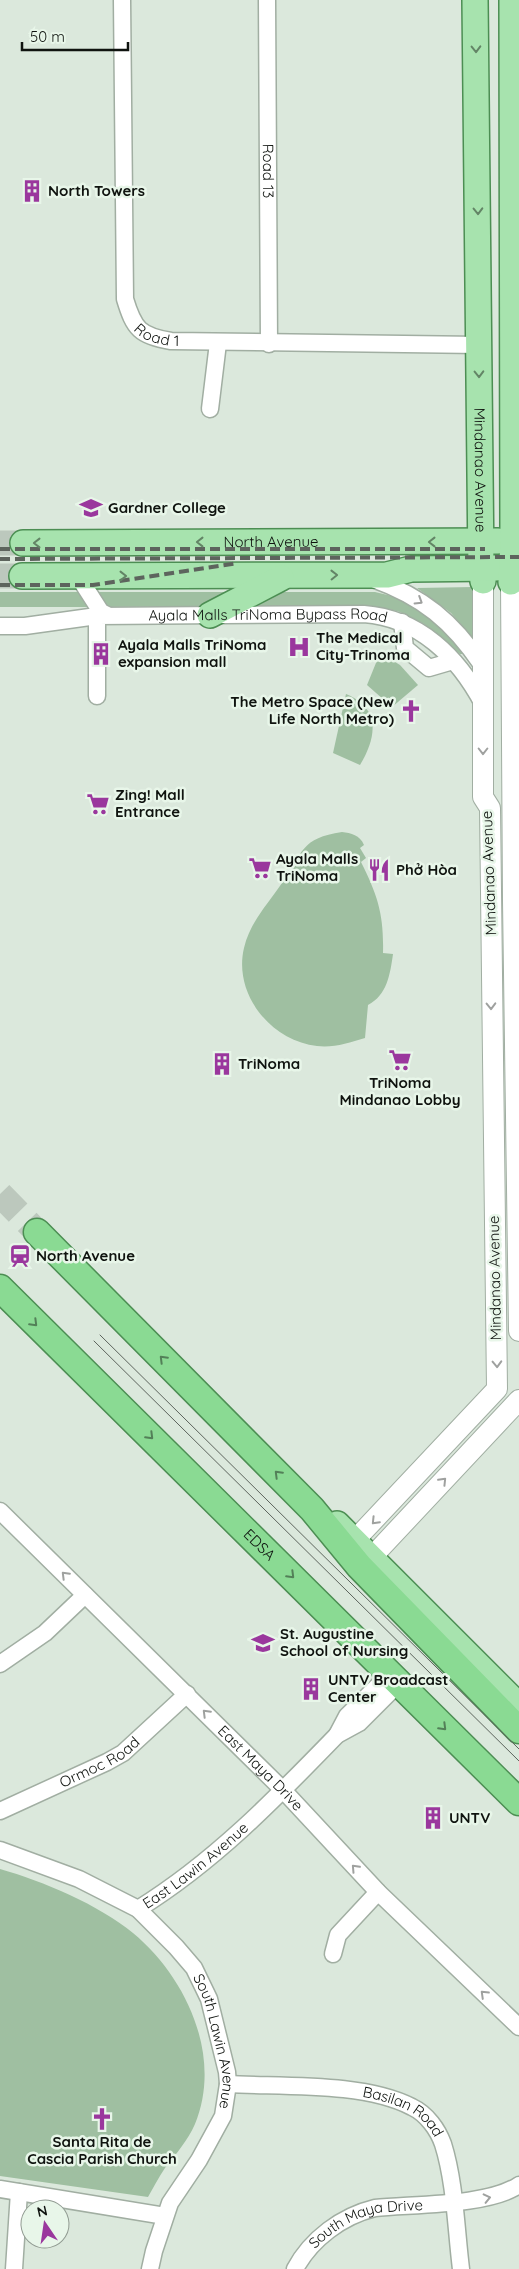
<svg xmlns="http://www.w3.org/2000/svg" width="519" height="2269" viewBox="0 0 519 2269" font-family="Quicksand,sans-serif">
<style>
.green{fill:#9fbfa1}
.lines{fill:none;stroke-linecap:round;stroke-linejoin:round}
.primary-tunnel{stroke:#bcc8bd;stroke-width:25;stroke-dasharray:25 12;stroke-linecap:butt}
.trunk-tunnel{stroke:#bcc8bd;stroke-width:26;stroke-dasharray:26 13;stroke-linecap:butt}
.minor-casing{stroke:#a1aea2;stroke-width:19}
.tertiary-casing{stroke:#a1aea2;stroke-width:22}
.primary-casing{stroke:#4c8e53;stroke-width:28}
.trunk-casing{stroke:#4c8e53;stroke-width:29}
.minor{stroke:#fff;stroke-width:16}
.tertiary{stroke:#fff;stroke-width:20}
.primary{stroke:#a7e3ae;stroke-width:25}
.trunk{stroke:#8ada93;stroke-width:26}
.tram{stroke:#5d645d;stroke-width:1}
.rail{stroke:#5d645d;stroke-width:4;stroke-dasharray:10 5;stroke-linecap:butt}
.oneway{stroke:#638566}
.oneway2{stroke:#9fa19f}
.oneway3{stroke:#538058}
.labels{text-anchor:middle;stroke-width:5;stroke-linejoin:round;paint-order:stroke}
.street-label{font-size:15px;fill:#0f130f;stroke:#e8f6e9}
.poi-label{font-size:15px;font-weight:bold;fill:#0f130f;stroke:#e8f6e9;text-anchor:start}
</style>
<rect width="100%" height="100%" fill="#dbe8dc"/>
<g class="green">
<polygon points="473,587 474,640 451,613 417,588"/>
<polygon points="0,592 85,592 95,607 0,607"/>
<polygon points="93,592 246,592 217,606 103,607"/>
<polygon points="260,592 375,592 396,597 408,603 442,627 464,654 460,654 424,624 400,612 388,609 359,606 231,607"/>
<polygon points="380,653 400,665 418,685 392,707 367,685"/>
<path d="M346 694C382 709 376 738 360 765L333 753Z"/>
<path d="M342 832C351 833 360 835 364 845L360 848 366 858 361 862C378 896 384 915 383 953L393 954C390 975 387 995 368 1005L365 1038C349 1043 333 1048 317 1046 271 1041 233 994 244 948 250 922 268 904 282 883 303 852 301 838 342 832Z"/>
<path d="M0 1869C43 1881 99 1905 133 1933 186 1977 223 2056 195 2124 188 2140 176 2154 165 2168 159 2177 153 2188 148 2197L0 2176Z"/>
</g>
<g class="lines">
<g class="primary-tunnel">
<polyline points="0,543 23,543"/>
<polyline points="0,576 22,576"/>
</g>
<polyline class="trunk-tunnel" points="0,1194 37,1232"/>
<defs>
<g id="minor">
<path id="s1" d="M122 0 125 299C134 329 140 336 171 341L479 345"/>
<path id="s2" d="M267 0 269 344"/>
<polyline points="210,409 218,343"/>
<polyline points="78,576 101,612 107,615"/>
<path d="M373 579C423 597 452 621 482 665"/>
<polyline points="402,622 405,648 429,668 453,661"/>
<polyline points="0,626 25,626 97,616"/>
<path id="s3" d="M97 696V616L364 614C419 618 458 657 483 704"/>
<path id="s4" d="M0 1511 283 1790 378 1892 519 2027"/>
<polyline points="0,1664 45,1633 85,1595"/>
<polyline points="337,1735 347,1716 390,1674"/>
<path id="s5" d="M0 1811 107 1762 123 1753 187 1694"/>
<path id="s6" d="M0 1850 79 1879 138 1909 176 1947 194 1968 209 1999 227 2072 228 2084 223 2116 199 2160 170 2203 154 2251 150 2269"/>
<path id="s7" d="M138 1909C214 1862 275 1799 337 1735L359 1723 399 1683"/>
<polyline points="333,1954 338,1935 378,1892"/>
<path id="s8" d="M228 2084C283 2087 364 2082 412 2107 427 2114 438 2130 443 2144 455 2182 456 2229 461 2269"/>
<polyline points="0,2189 165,2216"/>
<polyline points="14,2269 19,2192"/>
<path id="s9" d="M295 2269C311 2239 342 2216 375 2208 413 2204 488 2206 519 2185"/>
</g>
<g id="tertiary">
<polyline points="511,582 513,901 519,1331"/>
<polyline points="354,1541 497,1389 490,808 483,797 483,581"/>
<polyline points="371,1558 519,1400"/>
</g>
<g id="primary">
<path id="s10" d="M475 0 481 568 483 581"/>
<path id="s11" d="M23 543 498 541"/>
<polyline points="22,576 387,575 411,569 496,568"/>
<polyline points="511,582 513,541 512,0"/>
<polyline points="210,615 281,578"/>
<polyline points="337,1524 519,1706"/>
</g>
<g id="trunk">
<polyline points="37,1232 312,1509 359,1566 519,1730"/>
<path id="s12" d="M0 1288 519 1802"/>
</g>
</defs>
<use href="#minor" class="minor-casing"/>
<use href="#tertiary" class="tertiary-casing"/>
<use href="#primary" class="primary-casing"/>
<use href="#trunk" class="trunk-casing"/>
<use href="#minor" class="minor"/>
<use href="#tertiary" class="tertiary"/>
<use href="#primary" class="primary"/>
<use href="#trunk" class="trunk"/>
<g class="tram">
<polyline points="100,1335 519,1749"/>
<polyline points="94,1341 519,1761"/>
</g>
<g class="rail">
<polyline points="0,549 485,549"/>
<polyline points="0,559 519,557"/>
<polyline points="0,585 93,585 238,563"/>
</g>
</g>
<defs><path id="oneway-chevron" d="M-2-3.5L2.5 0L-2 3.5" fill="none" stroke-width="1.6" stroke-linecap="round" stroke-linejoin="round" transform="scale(1.25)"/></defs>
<g class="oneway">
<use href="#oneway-chevron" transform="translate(476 49) rotate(89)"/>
<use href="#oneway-chevron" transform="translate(478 211) rotate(89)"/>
<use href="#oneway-chevron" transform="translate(479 374) rotate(89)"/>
<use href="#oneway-chevron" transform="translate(200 542) rotate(180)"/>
<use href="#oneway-chevron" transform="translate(432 542) rotate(180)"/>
<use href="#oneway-chevron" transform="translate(37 543) rotate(180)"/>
<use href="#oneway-chevron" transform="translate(334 575) rotate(-1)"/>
<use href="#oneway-chevron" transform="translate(123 576)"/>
</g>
<g class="oneway2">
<use href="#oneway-chevron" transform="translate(419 601) rotate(32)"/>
<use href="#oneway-chevron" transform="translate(483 751) rotate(90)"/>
<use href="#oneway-chevron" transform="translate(491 1006) rotate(89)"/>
<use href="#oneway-chevron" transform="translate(497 1364) rotate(88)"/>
<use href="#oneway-chevron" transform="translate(443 1481) rotate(-46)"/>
<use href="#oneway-chevron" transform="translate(375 1521) rotate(134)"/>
<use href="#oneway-chevron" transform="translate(65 1575) rotate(-135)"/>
<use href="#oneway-chevron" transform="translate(206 1713) rotate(-135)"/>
<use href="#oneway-chevron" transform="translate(355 1868) rotate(-133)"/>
<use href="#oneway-chevron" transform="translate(484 1994) rotate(-136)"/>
<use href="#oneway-chevron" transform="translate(487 2198) rotate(-13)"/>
</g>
<g class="oneway3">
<use href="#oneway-chevron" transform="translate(34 1323) rotate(45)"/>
<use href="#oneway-chevron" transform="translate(163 1359) rotate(-135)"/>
<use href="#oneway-chevron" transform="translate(150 1436) rotate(45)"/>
<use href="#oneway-chevron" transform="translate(278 1474) rotate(-135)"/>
<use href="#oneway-chevron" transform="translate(291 1575) rotate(45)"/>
<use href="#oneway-chevron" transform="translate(443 1727) rotate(45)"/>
</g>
<defs>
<symbol id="building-bare" viewBox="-9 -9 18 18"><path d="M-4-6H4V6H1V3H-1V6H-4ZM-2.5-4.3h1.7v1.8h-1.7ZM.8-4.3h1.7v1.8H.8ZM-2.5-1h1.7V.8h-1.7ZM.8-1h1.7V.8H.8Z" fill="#9a379d" stroke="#e8f6e9" stroke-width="2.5" paint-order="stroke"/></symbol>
<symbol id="university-bare" viewBox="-9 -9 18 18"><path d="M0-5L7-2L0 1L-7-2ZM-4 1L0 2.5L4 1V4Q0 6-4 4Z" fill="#9a379d" stroke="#e8f6e9" stroke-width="2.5" paint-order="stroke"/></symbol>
<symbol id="hospital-bare" viewBox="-9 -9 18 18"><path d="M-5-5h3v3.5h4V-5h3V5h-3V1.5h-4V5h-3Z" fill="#9a379d" stroke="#e8f6e9" stroke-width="2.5" paint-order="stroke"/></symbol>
<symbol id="church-bare" viewBox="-9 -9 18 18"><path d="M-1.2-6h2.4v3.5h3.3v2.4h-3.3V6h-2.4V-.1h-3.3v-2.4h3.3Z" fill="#9a379d" stroke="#e8f6e9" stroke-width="2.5" paint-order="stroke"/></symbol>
<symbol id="supermarket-bare" viewBox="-9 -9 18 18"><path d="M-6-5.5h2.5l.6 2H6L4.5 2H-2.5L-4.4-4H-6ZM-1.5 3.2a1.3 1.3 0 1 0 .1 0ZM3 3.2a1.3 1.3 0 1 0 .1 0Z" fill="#9a379d" stroke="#e8f6e9" stroke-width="2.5" paint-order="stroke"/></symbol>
<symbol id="restaurant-bare" viewBox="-9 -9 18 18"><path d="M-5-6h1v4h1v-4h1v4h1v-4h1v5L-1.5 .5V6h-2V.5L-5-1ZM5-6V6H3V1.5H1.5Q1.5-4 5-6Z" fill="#9a379d" stroke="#e8f6e9" stroke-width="2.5" paint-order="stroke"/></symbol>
<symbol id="station-bare" viewBox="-9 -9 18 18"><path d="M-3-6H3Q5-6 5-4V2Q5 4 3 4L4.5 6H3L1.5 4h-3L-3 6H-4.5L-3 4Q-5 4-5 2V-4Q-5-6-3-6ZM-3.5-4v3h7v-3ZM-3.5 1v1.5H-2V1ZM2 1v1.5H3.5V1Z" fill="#9a379d" stroke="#e8f6e9" stroke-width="2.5" paint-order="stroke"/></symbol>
<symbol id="school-bare" viewBox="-9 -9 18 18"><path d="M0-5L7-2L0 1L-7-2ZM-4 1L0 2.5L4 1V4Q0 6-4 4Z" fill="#9a379d" stroke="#e8f6e9" stroke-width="2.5" paint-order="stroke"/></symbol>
</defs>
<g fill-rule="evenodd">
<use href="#building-bare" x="16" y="175" width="32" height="32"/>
<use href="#university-bare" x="75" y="492" width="32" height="32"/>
<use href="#hospital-bare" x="283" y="631" width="32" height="32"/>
<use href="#building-bare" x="85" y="638" width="32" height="32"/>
<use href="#church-bare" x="395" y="695" width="32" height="32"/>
<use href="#supermarket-bare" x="82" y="788" width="32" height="32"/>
<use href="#supermarket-bare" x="244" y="852" width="32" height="32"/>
<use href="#restaurant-bare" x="363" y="854" width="32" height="32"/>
<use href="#supermarket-bare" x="384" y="1044" width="32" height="32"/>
<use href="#building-bare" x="206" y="1048" width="32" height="32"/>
<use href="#station-bare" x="4" y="1240" width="32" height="32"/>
<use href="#school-bare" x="247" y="1627" width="32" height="32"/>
<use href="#building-bare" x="295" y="1673" width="32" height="32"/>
<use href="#building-bare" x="417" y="1802" width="32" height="32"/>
<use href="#church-bare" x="86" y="2103" width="32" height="32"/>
</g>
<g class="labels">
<g class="street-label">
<text dy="5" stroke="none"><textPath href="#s2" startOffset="171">Road 13</textPath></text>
<text dy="5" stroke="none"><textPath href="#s1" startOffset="352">Road 1</textPath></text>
<text dy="5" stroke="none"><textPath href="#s10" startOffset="470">Mindanao Avenue</textPath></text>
<text dy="5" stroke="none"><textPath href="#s11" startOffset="248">North Avenue</textPath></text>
<text dy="5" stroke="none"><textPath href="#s3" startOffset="251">Ayala Malls TriNoma Bypass Road</textPath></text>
<text transform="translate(489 873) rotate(-92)" y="5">Mindanao Avenue</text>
<text transform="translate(495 1278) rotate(-91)" y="5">Mindanao Avenue</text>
<text dy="5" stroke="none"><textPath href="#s12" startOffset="365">EDSA</textPath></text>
<text dy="5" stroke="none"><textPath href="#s5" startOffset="111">Ormoc Road</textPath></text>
<text dy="5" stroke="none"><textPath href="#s4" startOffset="366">East Maya Drive</textPath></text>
<text dy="5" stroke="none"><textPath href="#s7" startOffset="72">East Lawin Avenue</textPath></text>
<text dy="5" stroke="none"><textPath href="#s6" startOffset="309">South Lawin Avenue</textPath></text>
<text dy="5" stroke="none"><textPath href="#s8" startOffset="181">Basilan Road</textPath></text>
<text dy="5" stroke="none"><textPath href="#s9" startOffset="90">South Maya Drive</textPath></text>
</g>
<g class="poi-label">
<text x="48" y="196">North Towers</text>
<text x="108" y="513">Gardner College</text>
<text x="316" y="643">The Medical<tspan x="316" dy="17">City-Trinoma</tspan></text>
<text x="118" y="650">Ayala Malls TriNoma<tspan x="118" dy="17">expansion mall</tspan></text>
<text x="394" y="707" text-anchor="end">The Metro Space (New<tspan x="394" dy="17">Life North Metro)</tspan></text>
<text x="115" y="800">Zing! Mall<tspan x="115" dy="17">Entrance</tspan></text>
<text x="276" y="864">Ayala Malls<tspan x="276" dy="17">TriNoma</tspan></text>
<text x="396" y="875">Phở Hòa</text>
<text x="238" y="1069">TriNoma</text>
<text x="400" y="1088" text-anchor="middle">TriNoma<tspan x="400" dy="17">Mindanao Lobby</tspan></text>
<text x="36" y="1261">North Avenue</text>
<text x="280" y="1639">St. Augustine<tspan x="280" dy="17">School of Nursing</tspan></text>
<text x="328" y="1685">UNTV Broadcast<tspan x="328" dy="17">Center</tspan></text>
<text x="449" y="1823">UNTV</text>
<text x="102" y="2147" text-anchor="middle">Santa Rita de<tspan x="102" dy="17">Cascia Parish Church</tspan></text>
</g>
</g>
<g transform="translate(45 2224) rotate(347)"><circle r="24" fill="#e8f6e9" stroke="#919b92"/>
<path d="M0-4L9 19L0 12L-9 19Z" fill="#9a379d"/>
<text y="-8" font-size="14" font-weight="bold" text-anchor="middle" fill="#0f130f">N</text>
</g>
<path d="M22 42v8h106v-8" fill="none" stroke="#0f130f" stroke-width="2.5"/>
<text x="30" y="42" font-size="15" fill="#0f130f" stroke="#e8f6e9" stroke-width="4" paint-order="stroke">50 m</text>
</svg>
